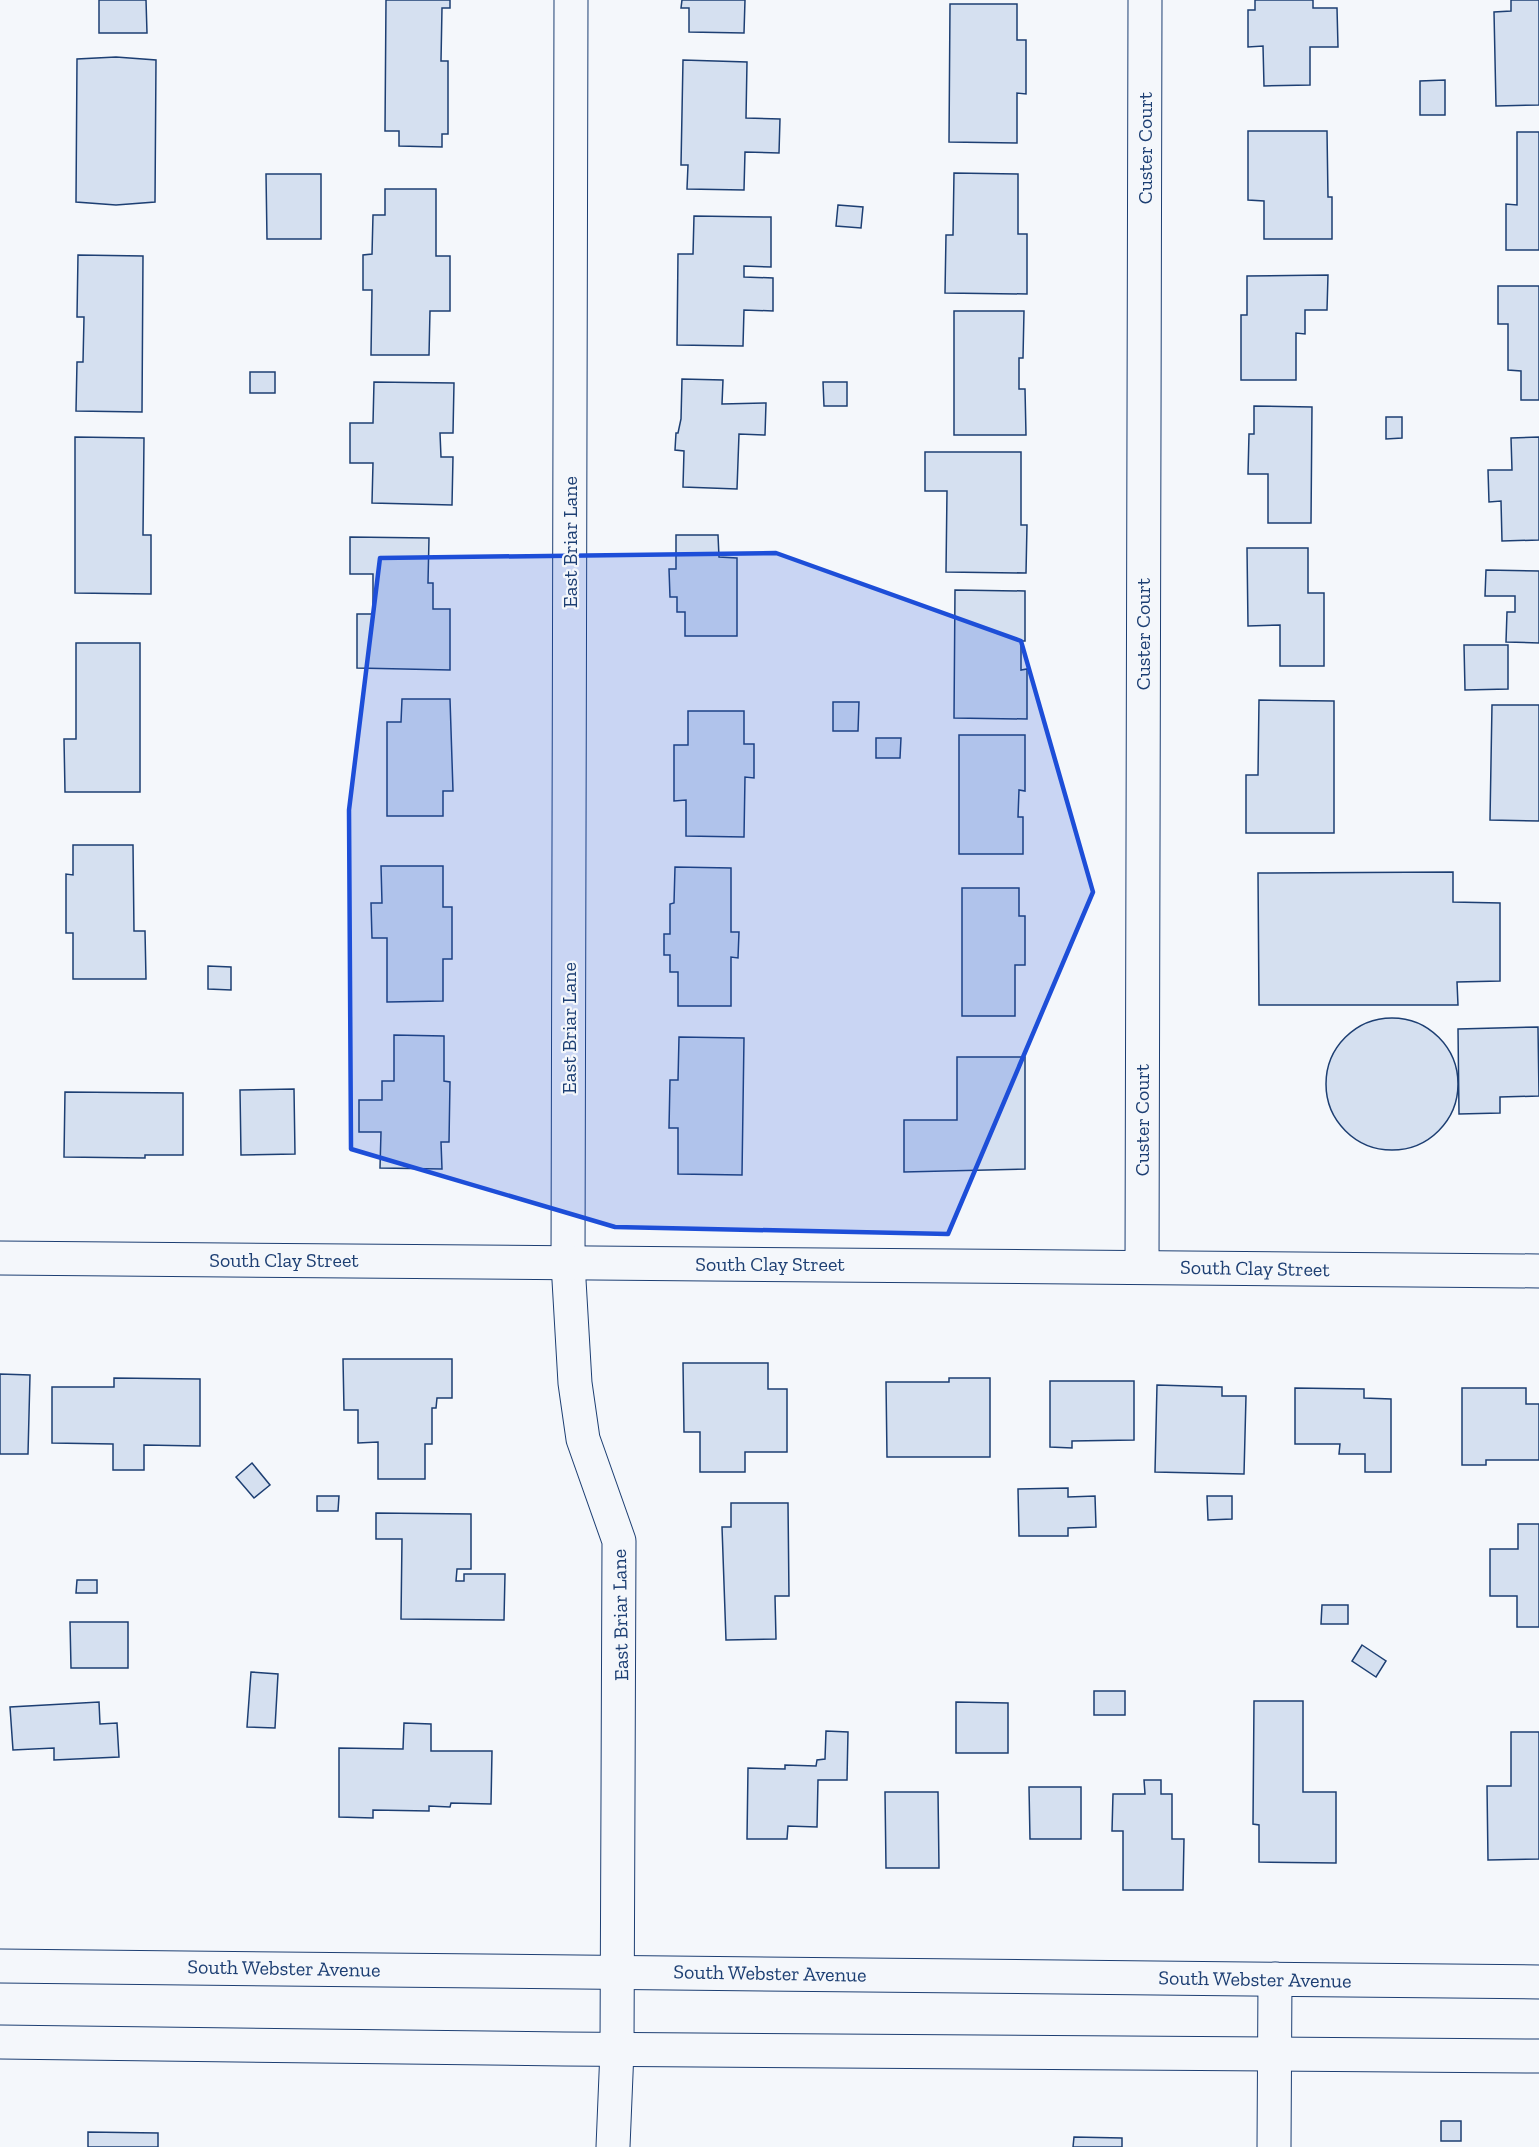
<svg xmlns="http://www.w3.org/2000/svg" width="1539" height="2147" viewBox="0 0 1539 2147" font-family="'Zilla Slab',serif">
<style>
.building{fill:#d5e0f0;stroke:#1d3f73;stroke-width:1.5}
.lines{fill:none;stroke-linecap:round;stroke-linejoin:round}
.minor-casing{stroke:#1d3f73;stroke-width:35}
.secondary-casing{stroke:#1d3f73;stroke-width:35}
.minor{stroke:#f4f7fb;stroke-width:33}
.secondary{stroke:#f4f7fb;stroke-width:33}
.marked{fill:#1d4ed8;fill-opacity:0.2;stroke:#1d4ed8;stroke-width:4.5;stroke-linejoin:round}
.labels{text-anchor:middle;stroke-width:4.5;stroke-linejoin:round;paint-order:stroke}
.street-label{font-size:20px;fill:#1d3f73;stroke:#f4f7fb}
</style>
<rect width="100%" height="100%" fill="#f4f7fb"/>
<g class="building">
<polygon points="99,0 146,0 147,33 99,33"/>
<polygon points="386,0 450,0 450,8 442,8 441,61 448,61 448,134 442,134 442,147 399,146 399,131 385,131"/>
<polygon points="682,0 745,0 744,33 689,32 689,8 681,8"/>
<polygon points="1255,0 1313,0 1313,8 1337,8 1338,47 1310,47 1310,85 1264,86 1263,46 1248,47 1248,10 1255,10"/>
<polygon points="1511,0 1539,0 1539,105 1496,106 1494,12 1511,11"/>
<polygon points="950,4 1017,4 1017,40 1026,40 1026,94 1017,93 1017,143 949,142"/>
<polygon points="116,57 156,60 155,202 116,205 76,202 77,59"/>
<polygon points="683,60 747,62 746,118 780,119 779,153 745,152 744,190 687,189 688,165 681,165"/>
<polygon points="1445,80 1445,115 1420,115 1420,81"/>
<polygon points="1248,131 1327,131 1328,197 1332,197 1332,239 1264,239 1264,201 1248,200"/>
<polygon points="1517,132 1539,132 1539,250 1506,250 1506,204 1517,205"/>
<polygon points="954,173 1018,174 1018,234 1027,234 1027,294 945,293 946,235 953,235"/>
<polygon points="266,174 321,174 321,239 267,239"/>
<polygon points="385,189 436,189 436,256 450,256 450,311 430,311 429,355 371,355 372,290 363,290 363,255 372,254 373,215 385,215"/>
<polygon points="838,205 863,207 861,228 836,226"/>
<polygon points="694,216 771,217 771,267 744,266 744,277 773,278 773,311 744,310 743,346 677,345 678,254 693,254"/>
<polygon points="78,255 143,256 142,412 76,411 77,362 83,362 84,317 77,317"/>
<polygon points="1328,275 1327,310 1305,310 1305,334 1296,333 1296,380 1241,380 1241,315 1247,315 1247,276"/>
<polygon points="1498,286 1539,286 1539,400 1521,400 1521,371 1508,370 1508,324 1498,324"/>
<polygon points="954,311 1024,311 1023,358 1019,358 1019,389 1025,389 1026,435 954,435"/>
<rect x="250" y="372" width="25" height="21"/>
<polygon points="682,379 723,380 722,404 766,403 765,435 739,434 737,489 683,487 684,451 675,450 676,433 678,433 681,419"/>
<polygon points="374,382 454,383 453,433 440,433 441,457 453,457 452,505 372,503 373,463 350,463 350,423 373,423"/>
<polygon points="823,382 847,382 847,406 824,406"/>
<polygon points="1254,406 1312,407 1311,523 1268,523 1268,474 1248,474 1249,434 1254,434"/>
<polygon points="1386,417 1402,417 1402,438 1386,439"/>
<polygon points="75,437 144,438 143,535 151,535 151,594 75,593"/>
<polygon points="1539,437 1539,540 1502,541 1501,501 1489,502 1488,470 1512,470 1511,438"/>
<polygon points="925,452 1021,452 1021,525 1027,525 1026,573 946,572 947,491 925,491"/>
<polygon points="676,535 718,535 719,557 737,558 737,636 685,636 685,612 677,612 677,597 670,597 669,569 676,569"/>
<polygon points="350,537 429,538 428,583 433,583 433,609 450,609 450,670 357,668 357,614 373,614 373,574 350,574"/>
<polygon points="1247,548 1308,548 1308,593 1324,593 1324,666 1280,666 1280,625 1248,626"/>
<polygon points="1486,570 1539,571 1539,643 1506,642 1507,612 1515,612 1515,596 1485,596"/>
<polygon points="955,590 1025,591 1025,641 1021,641 1021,670 1027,669 1027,719 954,718"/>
<polygon points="76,643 140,643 140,792 65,792 64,739 76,739"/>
<polygon points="1464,645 1508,645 1508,689 1465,690"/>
<polygon points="402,699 450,699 453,791 443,791 443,816 387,816 387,722 401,722"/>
<polygon points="1259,700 1334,701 1334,833 1246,833 1246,775 1258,775"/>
<polygon points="833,702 859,702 858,731 833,731"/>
<polygon points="1492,705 1539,705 1539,821 1490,820"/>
<polygon points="688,711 744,711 744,744 754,744 754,778 745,777 744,837 686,836 686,800 674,801 674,745 688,745"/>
<polygon points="959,735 1025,735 1025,791 1019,790 1018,817 1023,817 1023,854 959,854"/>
<polygon points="876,738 901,738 900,758 876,758"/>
<polygon points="73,845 133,845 134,931 145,931 146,979 73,979 73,933 66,933 66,874 73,875"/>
<polygon points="381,866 443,866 443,907 452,907 452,959 443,959 443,1001 387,1002 387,938 372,938 371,903 382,903"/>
<polygon points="675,867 731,868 731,932 739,932 738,958 731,957 731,1006 678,1006 678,972 670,972 670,955 664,955 664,934 670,934 670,904 674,903"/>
<polygon points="1453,872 1453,902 1500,903 1500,981 1457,982 1458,1005 1259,1005 1258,873"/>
<polygon points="962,888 1019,888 1019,916 1025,916 1025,965 1015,965 1015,1016 962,1016"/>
<polygon points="208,966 231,967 231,990 208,989"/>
<circle cx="1392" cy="1084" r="66"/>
<polygon points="1538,1027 1539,1096 1500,1097 1500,1113 1459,1114 1458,1029"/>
<polygon points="394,1035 444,1036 444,1081 450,1082 449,1142 441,1142 442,1169 380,1168 381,1132 359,1132 359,1100 382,1100 382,1081 394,1081"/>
<polygon points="679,1037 744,1038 742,1175 678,1174 678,1128 669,1128 670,1080 678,1080"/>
<polygon points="957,1057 1025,1057 1025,1169 904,1172 904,1120 957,1120"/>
<polygon points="294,1089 295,1154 241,1155 240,1090"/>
<polygon points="65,1092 183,1093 183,1155 145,1155 145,1158 64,1157"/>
<polygon points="343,1359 452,1359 452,1398 437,1398 436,1408 432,1408 432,1444 425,1444 425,1479 378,1479 378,1442 358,1443 358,1410 344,1410"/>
<polygon points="683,1363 768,1363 768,1389 787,1389 787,1452 745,1452 745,1472 700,1472 700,1432 684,1432"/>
<polygon points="0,1374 30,1375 28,1454 0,1454"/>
<polygon points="114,1378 200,1379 200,1446 144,1445 144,1470 113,1470 113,1444 52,1443 52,1387 114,1387"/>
<polygon points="949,1378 990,1378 990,1457 887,1457 886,1382 949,1382"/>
<polygon points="1050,1381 1134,1381 1134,1440 1072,1441 1072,1448 1050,1447"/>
<polygon points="1157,1385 1222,1387 1222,1396 1246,1396 1244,1474 1155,1472"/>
<polygon points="1295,1388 1364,1389 1364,1398 1391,1399 1391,1472 1365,1472 1365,1454 1339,1454 1340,1444 1295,1444"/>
<polygon points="1462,1388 1526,1388 1526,1404 1539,1404 1539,1460 1486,1460 1486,1465 1462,1465"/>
<polygon points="252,1463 270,1485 254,1498 236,1477"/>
<polygon points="1068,1488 1068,1497 1095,1496 1096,1527 1068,1528 1068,1536 1019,1536 1018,1489"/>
<polygon points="317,1496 339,1496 338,1511 317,1511"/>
<polygon points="1207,1496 1232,1496 1232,1519 1208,1520"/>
<polygon points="731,1503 788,1503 789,1596 775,1596 776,1639 726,1640 722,1527 731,1527"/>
<polygon points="376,1513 471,1514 471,1569 457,1569 456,1581 464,1581 464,1574 505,1574 504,1620 401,1619 402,1539 376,1539"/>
<polygon points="1518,1524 1539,1524 1539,1627 1517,1627 1517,1596 1490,1596 1490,1549 1518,1549"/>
<polygon points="77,1580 97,1580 97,1593 76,1593"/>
<polygon points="1322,1605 1348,1605 1348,1624 1321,1624"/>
<polygon points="70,1622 128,1622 128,1668 71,1668"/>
<polygon points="1362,1645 1386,1661 1376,1677 1352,1661"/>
<polygon points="251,1672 278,1674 275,1728 247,1727"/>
<rect x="1094" y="1691" width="31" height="24"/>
<polygon points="1254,1701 1303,1701 1303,1792 1336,1792 1336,1863 1259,1862 1259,1825 1253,1824"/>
<polygon points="99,1702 100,1724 117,1723 119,1757 54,1760 54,1748 13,1750 10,1707"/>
<polygon points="956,1702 1008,1703 1008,1753 956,1753"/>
<polygon points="404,1723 431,1724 431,1751 492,1751 491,1804 451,1803 450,1807 429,1806 429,1811 373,1810 373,1818 339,1817 339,1748 403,1749"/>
<polygon points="826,1731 848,1732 847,1780 818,1780 817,1827 788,1826 787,1839 747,1839 748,1768 785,1769 785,1765 816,1766 817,1760 825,1759"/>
<polygon points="1511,1732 1539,1732 1539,1859 1488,1860 1487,1786 1511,1786"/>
<polygon points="1144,1780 1161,1780 1161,1794 1172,1794 1172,1839 1184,1839 1183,1890 1123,1890 1123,1831 1112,1831 1113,1794 1145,1794"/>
<polygon points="1029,1787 1081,1787 1081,1839 1030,1839"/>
<polygon points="885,1792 938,1792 939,1868 886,1868"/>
<rect x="1441" y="2121" width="20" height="20"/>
<polygon points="88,2132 158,2133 158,2147 88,2147"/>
<polygon points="1074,2137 1122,2138 1122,2147 1073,2147"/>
</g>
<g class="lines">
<defs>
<g id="minor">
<polyline points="571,0 568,1263 575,1383 583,1439 619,1541 617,2050 613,2147"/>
<polyline points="0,1258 1539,1271"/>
<polyline points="1142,1267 1145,0"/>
<polyline points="1274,2147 1275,1979"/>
</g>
<g id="secondary">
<polyline points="0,1966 1539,1982"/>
<polyline points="0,2042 564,2049 1539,2056"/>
</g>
</defs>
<use href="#minor" class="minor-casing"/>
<use href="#secondary" class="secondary-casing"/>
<use href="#minor" class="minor"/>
<use href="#secondary" class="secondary"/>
</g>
<path class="marked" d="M776 553 1021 641 1093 892 948 1234 615 1227 351 1149 349 810 380 558Z"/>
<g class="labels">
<g class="street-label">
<text transform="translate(1145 148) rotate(-90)" y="7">Custer Court</text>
<text transform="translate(570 542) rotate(-90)" y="7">East Briar Lane</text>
<text transform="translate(1143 634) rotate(-90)" y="7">Custer Court</text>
<text transform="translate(569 1028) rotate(-90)" y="7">East Briar Lane</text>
<text transform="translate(1142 1120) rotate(-90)" y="7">Custer Court</text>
<text x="284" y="1267">South Clay Street</text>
<text x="770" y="1271">South Clay Street</text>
<text transform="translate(1255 1268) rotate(1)" y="7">South Clay Street</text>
<text transform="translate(620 1615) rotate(-91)" y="7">East Briar Lane</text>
<text transform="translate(284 1968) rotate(1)" y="7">South Webster Avenue</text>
<text transform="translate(770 1973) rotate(1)" y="7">South Webster Avenue</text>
<text transform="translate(1255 1979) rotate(1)" y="7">South Webster Avenue</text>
</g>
</g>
</svg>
